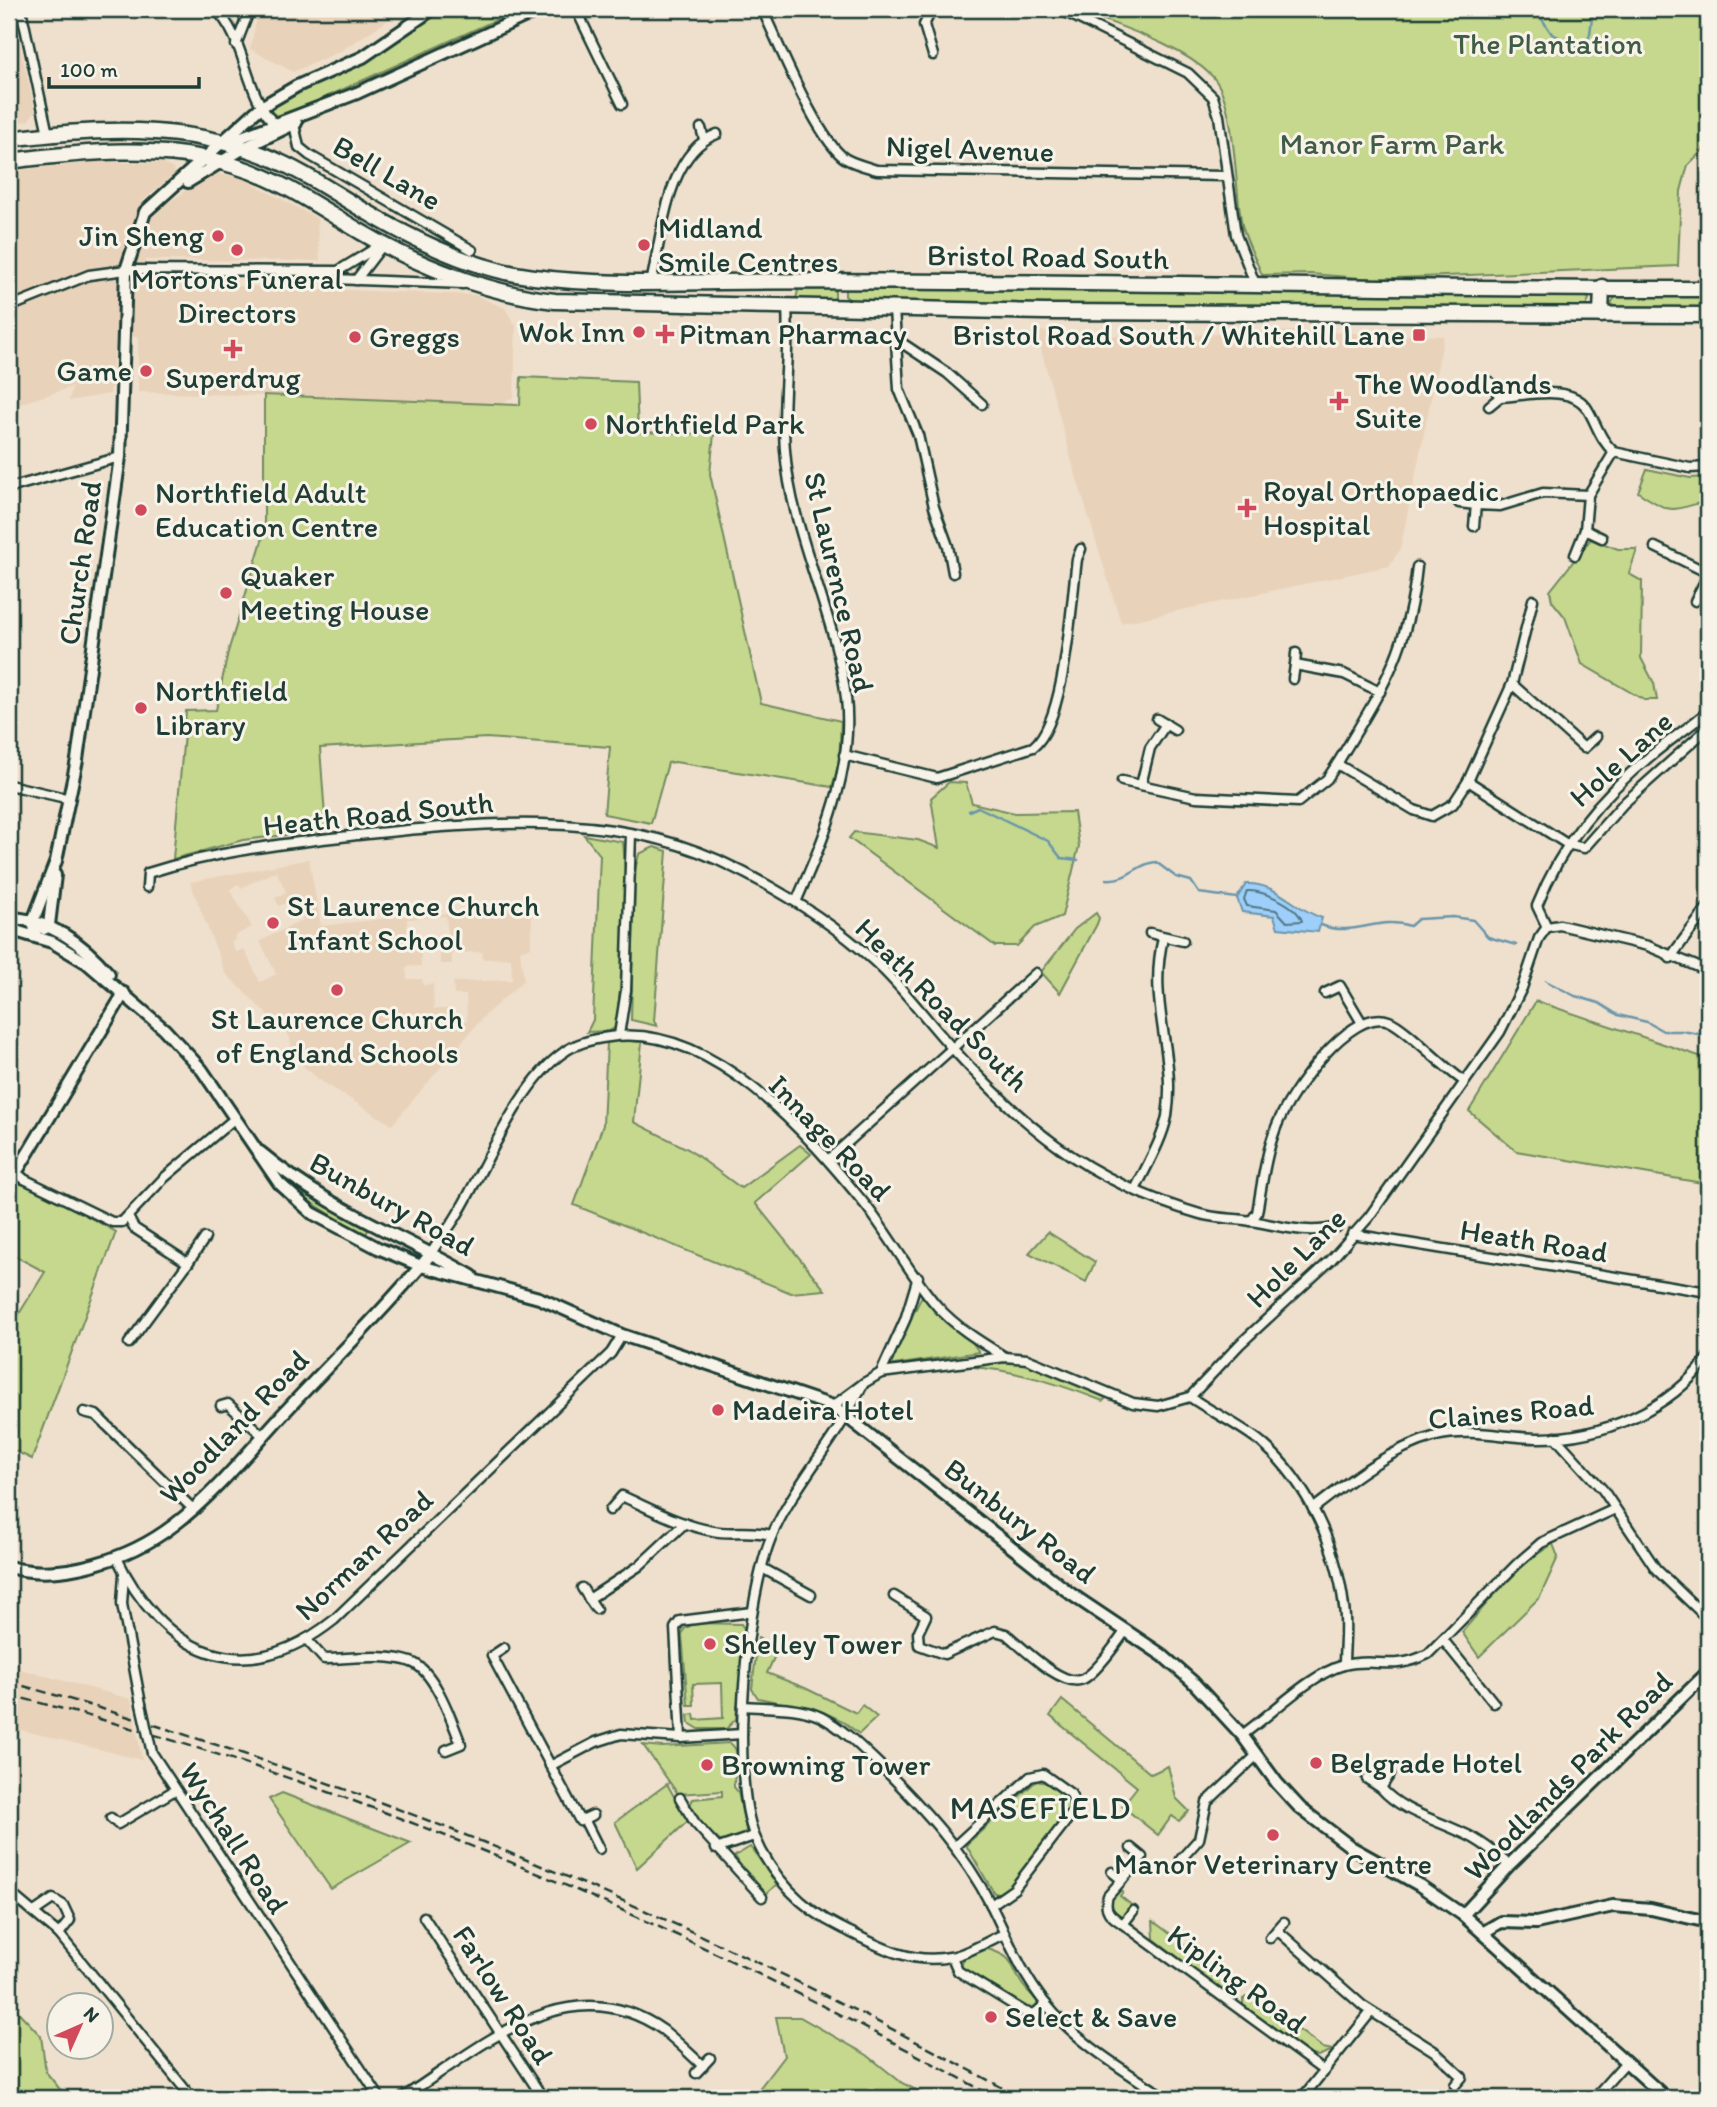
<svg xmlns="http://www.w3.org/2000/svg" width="1717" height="2107" viewBox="0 0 1717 2107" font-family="Itim,sans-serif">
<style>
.built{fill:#e9d2ba;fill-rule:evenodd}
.green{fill:#c5d88d;stroke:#728a60;stroke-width:2}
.water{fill:#9dcffa;stroke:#6b95ab;stroke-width:2}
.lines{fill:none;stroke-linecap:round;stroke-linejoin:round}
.shore{stroke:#517783;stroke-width:2}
.stream{stroke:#6b95ab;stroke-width:2.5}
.street-casing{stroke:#1f3d34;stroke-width:13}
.secondary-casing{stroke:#1f3d34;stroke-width:16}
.highway-casing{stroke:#1f3d34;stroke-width:19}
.street{stroke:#f7f3e8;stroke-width:8}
.secondary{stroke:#f7f3e8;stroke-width:10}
.highway{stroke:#f7f3e8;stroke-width:14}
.rail{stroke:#1f3d34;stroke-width:2.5;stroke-dasharray:10 5;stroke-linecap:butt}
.street-bridge-casing{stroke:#1f3d34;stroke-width:13;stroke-linecap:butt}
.street-bridge{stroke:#f7f3e8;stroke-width:8}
.poi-dot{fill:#d1495b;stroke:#f7f3e8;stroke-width:2.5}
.labels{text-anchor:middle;stroke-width:6;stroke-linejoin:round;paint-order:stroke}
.park-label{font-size:30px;fill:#405c46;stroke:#f7f3e8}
.street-label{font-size:30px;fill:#1f3d34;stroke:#f7f3e8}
.poi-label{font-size:30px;fill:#1f3d34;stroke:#f7f3e8;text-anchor:start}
.neighbourhood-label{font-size:32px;letter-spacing:2px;fill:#1f3d34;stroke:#f7f3e8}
</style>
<rect width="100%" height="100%" fill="#efe0cd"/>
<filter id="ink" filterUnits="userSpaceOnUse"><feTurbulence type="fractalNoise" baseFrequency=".0143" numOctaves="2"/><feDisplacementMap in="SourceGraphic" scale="14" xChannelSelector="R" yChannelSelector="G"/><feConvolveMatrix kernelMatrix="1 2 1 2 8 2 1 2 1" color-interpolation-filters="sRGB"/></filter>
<g filter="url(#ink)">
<g class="built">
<polygon points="9,9 12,9 35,111 28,121 9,124"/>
<polygon points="259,9 405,9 341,51 293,72 250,49"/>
<polygon points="97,162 163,163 173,169 175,173 140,203 150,220 161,208 211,173 240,177 317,218 320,261 145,260 143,282 475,295 505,308 516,326 514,397 502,403 475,403 138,392 138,337 116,335 110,394 69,401 72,387 13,406 16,416 9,418 9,171"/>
<polygon points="1036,331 1134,337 1293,331 1444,336 1400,550 1389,566 1121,623 1073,466"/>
<path d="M309 859 321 926 406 916 532 908 531 947 520 951 524 980 484 1016 392 1125 318 1079 295 1059 289 1036 225 973 190 882ZM276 871 286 892 275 898 279 906 293 900 303 920 260 941 276 974 260 982 244 949 236 952 231 942 236 939 234 936 252 927 230 889 239 884 241 888ZM446 916 448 939 439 940 440 964H452V953L482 952 483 959 511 958 512 980 453 982 454 995H466L467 1021H452L451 1009H434L433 984 423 985 422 979H407L406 967 421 966 420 942H407V919Z"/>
<polygon points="9,1666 131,1699 142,1760 9,1727"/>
</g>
<g class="green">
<polygon points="442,9 520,9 280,118 270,111 281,101 354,68"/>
<path d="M1076 9H1708V145L1688 165 1681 191 1678 266 1374 279 1310 274 1262 275C1256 259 1246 242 1242 225 1234 188 1237 99 1211 75 1179 44 1117 26 1076 9Z"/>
<polygon points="853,285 1280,293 1570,294 1585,295 1589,299 1585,309 853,302 845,296 845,290"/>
<polygon points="799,286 835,286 835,304 795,303"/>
<polygon points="1708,292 1708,310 1619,310 1611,303 1616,296"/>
<polygon points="521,377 636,382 638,432 714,434 710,474 761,703 841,721 839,763 832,787 675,762 668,763 651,823 604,814 610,747 486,738 320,748 326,830 243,840 173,859 186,711 216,710 228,652 264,534 264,395 520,405"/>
<path d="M1647 469 1690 478 1708 477V501C1669 510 1674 516 1638 492Z"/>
<polygon points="1591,539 1618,549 1637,549 1629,574 1642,581 1641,658 1654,683 1657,700 1644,700 1582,664 1565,617 1552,601 1550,591"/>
<polygon points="949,782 966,783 972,803 1015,813 1074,812 1079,846 1062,916 1035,927 1017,946 995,946 849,838 854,832 918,840 939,848 931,798"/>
<path d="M584 835 623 842C629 903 623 966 616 1027L609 1031 587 1032 593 1020 600 855Z"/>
<polygon points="654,847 667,851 654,1021 657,1026 631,1020 635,870 639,854"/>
<polygon points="1096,913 1099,918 1097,924 1060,993 1041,972 1075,929"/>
<polygon points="1536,1001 1708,1059 1708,1184 1516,1151 1469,1111"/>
<polygon points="620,1040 642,1042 634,1122 688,1149 741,1188 800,1145 811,1154 755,1203 825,1290 791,1293 574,1205 603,1125 607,1042"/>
<polygon points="9,1180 42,1191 116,1232 32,1459 9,1448 9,1344 15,1335 9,1330 45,1272 9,1253"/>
<polygon points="304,1194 368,1230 365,1236 303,1197"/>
<polygon points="1048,1232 1095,1262 1086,1282 1029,1253"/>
<polygon points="923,1294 944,1321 972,1342 979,1352 888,1366"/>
<path d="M1011 1360 1052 1372 1106 1398 1103 1401C1059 1384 1019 1371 973 1367L974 1364Z"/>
<polygon points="1553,1544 1558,1557 1540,1597 1479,1657 1462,1632 1518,1567"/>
<polygon points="695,1623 741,1624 745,1630 736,1719 726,1729 699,1729 689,1723 688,1715 694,1714 695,1720 723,1718 722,1683 693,1684 694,1705 688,1705 682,1635 684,1629"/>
<polygon points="758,1638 778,1649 767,1673 805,1688 856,1713 862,1705 877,1717 859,1734 843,1721 821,1711 758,1698 752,1689"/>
<polygon points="1062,1700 1151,1774 1168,1766 1176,1798 1189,1811 1179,1821 1172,1816 1158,1835 1122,1806 1137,1787 1050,1716"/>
<path d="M730 1743C744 1753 733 1772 734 1787L738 1792 746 1830 743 1835 722 1843 702 1825 690 1805 693 1799 722 1796V1791L678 1794 643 1745 662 1747Z"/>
<polygon points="1036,1781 1048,1783 1068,1800 1069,1812 1014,1887 1002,1894 994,1893 966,1845"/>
<polygon points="667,1784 688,1821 637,1868 615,1822"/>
<polygon points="282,1793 411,1843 331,1889 269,1799"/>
<polygon points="750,1847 778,1883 764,1896 736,1866 739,1863 735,1856"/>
<polygon points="1119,1888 1123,1892 1120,1896 1134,1907 1121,1916 1114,1911 1110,1902"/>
<polygon points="1153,1921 1237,1984 1238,1994 1230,1997 1154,1939"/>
<path d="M988 1949C1016 1958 1008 1962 1022 1984 1026 1990 1033 1996 1038 2002L1036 2008 1027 2009 960 1968 965 1957Z"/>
<polygon points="1252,1995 1323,2048 1333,2050 1318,2056 1311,2055 1243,2005 1243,1999"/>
<polygon points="9,2002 41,2036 46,2072 67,2098 9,2098"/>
<polygon points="776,2017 800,2017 867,2055 902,2083 932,2098 752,2098 784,2056"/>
</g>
<path class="water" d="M1246 884C1276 882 1296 910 1322 918L1318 932 1278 928 1274 916 1242 912 1237 898Z"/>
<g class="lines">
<path class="shore" d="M1247 891C1263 890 1297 905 1302 921L1287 922 1276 910 1247 906 1244 899Z"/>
<g class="stream">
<polyline points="1535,9 1552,34 1584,49 1590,34 1593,9"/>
<polyline points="969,811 978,807 1048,841 1061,858 1078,860"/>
<path d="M1106 879C1129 881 1137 863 1156 862L1176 877 1191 881 1199 893 1237 898"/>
<path d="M1321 925C1353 938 1379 915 1410 926L1418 919 1453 917 1473 920 1488 937 1516 945"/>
<polyline points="1546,981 1575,996 1599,1003 1618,1015 1647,1022 1663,1031 1683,1031 1708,1036"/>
</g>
<defs>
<g id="street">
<polyline points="21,9 48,134"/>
<path d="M215 9C247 38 244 96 276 125"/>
<polyline points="576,9 622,104"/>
<path d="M762 9C778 42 818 142 846 159 855 164 867 167 877 170L1225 176"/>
<polyline points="932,9 924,25 933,55"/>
<polyline points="1059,9 1188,73 1213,97 1219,116 1236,235 1256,286"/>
<polyline points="236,45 250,9"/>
<polyline points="294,124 299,147 309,155 472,250"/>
<polyline points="701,128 704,139"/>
<polyline points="321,272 333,279 463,284"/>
<polyline points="356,280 382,246"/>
<path d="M651 283C662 237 666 153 717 134"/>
<polyline points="9,307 89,275 126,270 338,271 384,243"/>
<path d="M787 307C790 354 781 403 785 450 791 535 836 614 846 698 854 770 824 838 796 902"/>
<polyline points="894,309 899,389 918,435 934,507 948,546 953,573"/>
<polyline points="896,339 947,373 982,404"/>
<path d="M1490 382 1500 397C1525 396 1573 383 1588 410 1597 425 1600 440 1614 452L1690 468 1708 467"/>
<polyline points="1707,403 1708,403"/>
<polyline points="1489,406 1500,397"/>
<polyline points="9,488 120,457"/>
<polyline points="1459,503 1476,505"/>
<polyline points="1474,526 1476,505 1500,506 1543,493 1588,495"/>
<polyline points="1585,530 1602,538"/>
<polyline points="1655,547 1708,573"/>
<polyline points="1575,555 1585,530 1588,495 1614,452"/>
<polyline points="1695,601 1708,575"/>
<polyline points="1296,653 1295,665 1344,674 1380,692"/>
<polyline points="1293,679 1295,665"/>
<polyline points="1512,684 1584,748 1596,737"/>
<polyline points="1157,719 1175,730"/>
<path d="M844 755 937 778 1033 747C1066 721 1071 603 1077 559L1081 549"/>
<path d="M1337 764C1380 692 1408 653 1417 567"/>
<polyline points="1122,781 1196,797 1298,802 1327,779 1337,764 1414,810 1432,816 1453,804 1468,781 1567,844 1584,848 1623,804 1708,728"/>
<polyline points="1468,781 1512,684 1533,600"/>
<polyline points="9,785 70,799"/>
<polyline points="1141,785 1150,748 1166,724"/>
<path d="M147 887 148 873C216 851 287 843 357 835 475 823 607 809 718 860 774 886 828 919 874 961 904 988 927 1021 954 1050 985 1084 1019 1118 1056 1145 1098 1176 1150 1200 1200 1214 1217 1219 1235 1218 1252 1221 1280 1226 1308 1235 1337 1227"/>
<path d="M1547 927 1537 906C1562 843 1600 796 1653 754 1671 739 1691 726 1708 711"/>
<polyline points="1547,927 1560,925 1648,946 1708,971"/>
<polyline points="1150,933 1183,941"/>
<polyline points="1670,958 1708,907"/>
<polyline points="1325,993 1340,986 1362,1023"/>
<polyline points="619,1035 626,990 631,834"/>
<polyline points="828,1160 1036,973"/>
<polyline points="16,1172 24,1179 112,1222 122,1222 164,1178 234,1119"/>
<path d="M1135 1190C1146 1167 1162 1141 1167 1116 1177 1054 1147 1004 1163 938"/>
<polyline points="128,1217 134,1228 188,1263 205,1238"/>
<path d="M1251 1221 1257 1213C1262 1184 1266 1152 1277 1125 1289 1095 1350 1006 1389 1021 1407 1028 1442 1067 1464 1081"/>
<polyline points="1352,1234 1708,1292"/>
<path d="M430 1255C437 1243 446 1232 454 1220 485 1171 516 1085 564 1052 576 1043 594 1039 609 1037 711 1021 809 1135 867 1207 891 1238 913 1279 938 1307 957 1328 981 1342 1005 1357"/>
<polyline points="129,1343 188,1263"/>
<polyline points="881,1373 905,1320 918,1277"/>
<polyline points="864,1383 881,1373 1005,1357 1027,1359 1133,1403 1158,1406 1190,1397 1240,1344 1331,1260 1369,1217 1500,1032 1522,988 1539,938 1547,927"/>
<path d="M1190 1397C1213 1413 1240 1425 1262 1443 1308 1483 1337 1547 1344 1607 1347 1626 1344 1646 1344 1665"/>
<polyline points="221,1406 228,1404 263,1436"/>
<path d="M833 1406 864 1383C855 1398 847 1414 838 1429 816 1463 790 1496 773 1533 746 1593 729 1775 755 1837 771 1876 802 1909 840 1927 876 1945 909 1965 950 1957 968 1954 987 1941 1004 1934"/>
<polyline points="84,1412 96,1415 193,1509"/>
<polyline points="1555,1437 1603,1490 1656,1569 1708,1619"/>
<path d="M1313 1509C1350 1480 1389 1449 1436 1436 1469 1428 1503 1437 1536 1438 1600 1439 1671 1410 1708 1357"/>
<path d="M610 1510 622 1496C651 1509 682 1526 713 1531 733 1535 748 1529 772 1535"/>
<path d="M116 1556C162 1653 242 1693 334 1620L611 1353 622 1335"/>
<polyline points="764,1569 811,1595"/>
<polyline points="124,1574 122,1604 141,1704"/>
<polyline points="582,1588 596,1609"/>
<path d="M894 1596 926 1616 918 1633 919 1645 944 1654 995 1631 1006 1634C1021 1646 1063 1689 1083 1679 1096 1673 1117 1643 1126 1630"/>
<polyline points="589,1599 639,1566 685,1523"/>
<path d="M306 1639 324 1659C350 1659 386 1653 411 1662 435 1670 452 1722 461 1744L446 1750"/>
<polyline points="1444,1641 1494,1703"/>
<polyline points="504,1648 492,1656 580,1821 593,1815"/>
<path d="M743 1706C768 1708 798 1706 821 1717 844 1729 864 1750 883 1768 925 1810 964 1852 991 1905 1008 1939 1021 1973 1045 2003 1077 2043 1124 2070 1166 2098"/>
<path d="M1242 1735C1271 1715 1310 1674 1344 1665 1377 1657 1392 1672 1428 1654L1518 1563 1541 1543 1615 1509"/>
<polyline points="681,1738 675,1628 680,1621 752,1612"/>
<polyline points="152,1753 380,2098"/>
<polyline points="550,1766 596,1742 621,1734 681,1738 742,1734"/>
<path d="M1390 1774 1381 1788C1402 1812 1435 1819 1463 1833 1480 1840 1495 1853 1509 1865"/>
<polyline points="1367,1779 1381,1788"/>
<polyline points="680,1798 695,1823 762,1897"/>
<polyline points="111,1818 118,1824 175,1790"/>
<polyline points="584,1819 599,1849"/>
<polyline points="955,1846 1030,1777 1043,1774 1071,1794 1076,1806 1070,1816 1014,1889 991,1905"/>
<path d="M1131 1848 1142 1857 1108 1896C1103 1911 1111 1916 1123 1924L1133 1911"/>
<polyline points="716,1849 754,1836"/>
<polyline points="1181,1859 1199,1839 1207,1802 1257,1755"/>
<polyline points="1112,1872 1122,1880"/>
<polyline points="9,1892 59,1934 192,2098"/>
<polyline points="34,1912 53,1899 63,1905 70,1920 59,1934"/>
<polyline points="424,1917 543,2098"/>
<polyline points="1123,1924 1324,2071"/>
<polyline points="1277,1930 1363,2006 1434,2051 1462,2077 1455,2085"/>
<polyline points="1270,1938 1284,1922"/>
<polyline points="952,1957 958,1971 1025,2012 1034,2014 1046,2004"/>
<polyline points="696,2073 710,2058"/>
<path d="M402 2098C479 2049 569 1964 663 2030 677 2041 690 2054 703 2066"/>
<polyline points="1302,2098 1371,2012"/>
<polyline points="1594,2098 1626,2062"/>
</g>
<g id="secondary">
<polyline points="226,143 357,93 541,9"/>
<polyline points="188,182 244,148 296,123"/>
<path d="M9 917C52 922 81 941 109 974"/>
<polyline points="9,929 52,942 87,963 164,1029 202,1070 279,1183 312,1213 378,1248 421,1266 539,1298 622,1335 833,1406 1071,1594 1162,1655 1192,1681 1242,1735 1277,1783 1300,1808 1351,1847 1419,1885 1463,1915 1666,2098"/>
<polyline points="44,929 49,925 55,875"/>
<polyline points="36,936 33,921 56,861 77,760 120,457 126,270 145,212 261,107 297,86 363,57 433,9"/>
<path d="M260 1152C328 1209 397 1233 472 1276"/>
<polyline points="9,1173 19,1168 124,993"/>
<path d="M9 1567C62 1582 131 1558 174 1525 214 1495 248 1452 282 1415 331 1362 384 1311 430 1255"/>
<polyline points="1463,1915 1509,1865 1708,1672"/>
<polyline points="1484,1932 1501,1922 1536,1923 1613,1906 1651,1909 1708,1922"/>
</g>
<g id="highway">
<path d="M9 139C95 128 183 123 266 156 301 170 333 192 365 211 415 241 476 270 534 277 594 285 656 283 717 282 795 281 873 281 951 282 1204 283 1456 290 1708 289"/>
<path d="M9 161C82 152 163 143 235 166 282 180 320 208 361 232 418 266 490 294 555 301L1044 312 1708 315"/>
<polyline points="1601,315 1602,287"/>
</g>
</defs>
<use href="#street" class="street-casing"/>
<use href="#secondary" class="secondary-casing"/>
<use href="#highway" class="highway-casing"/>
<use href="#street" class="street"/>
<use href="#secondary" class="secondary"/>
<use href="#highway" class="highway"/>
<g class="rail">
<path d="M9 1682C363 1780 699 1920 1021 2098"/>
<path d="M9 1695C354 1781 686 1926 996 2098"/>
</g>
<defs>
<polyline id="street-bridge" points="141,1704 152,1753"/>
</defs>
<use href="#street-bridge" class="street-bridge-casing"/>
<use href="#street-bridge" class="street-bridge"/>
</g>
</g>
<g class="poi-dot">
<circle cx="218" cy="236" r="7"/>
<circle cx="644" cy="245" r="7"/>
<circle cx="237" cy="250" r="7"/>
<circle cx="639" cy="332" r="7"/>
<path d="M661.5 323.5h7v7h7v7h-7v7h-7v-7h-7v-7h7z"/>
<rect x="1412" y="328" width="14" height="14" rx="3.5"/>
<circle cx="355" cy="337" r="7"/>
<path d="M229.5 338.5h7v7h7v7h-7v7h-7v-7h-7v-7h7z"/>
<circle cx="146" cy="371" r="7"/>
<path d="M1335.5 390.5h7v7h7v7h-7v7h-7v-7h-7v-7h7z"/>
<circle cx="591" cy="424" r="7"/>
<path d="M1243.5 497.5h7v7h7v7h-7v7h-7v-7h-7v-7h7z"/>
<circle cx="141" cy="510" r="7"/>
<circle cx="226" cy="593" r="7"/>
<circle cx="141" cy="708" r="7"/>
<circle cx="273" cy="923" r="7"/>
<circle cx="337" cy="990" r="7"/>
<circle cx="718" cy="1410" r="7"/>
<circle cx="710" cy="1644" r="7"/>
<circle cx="1316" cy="1763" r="7"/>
<circle cx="707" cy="1765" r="7"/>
<circle cx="1273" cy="1835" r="7"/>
<circle cx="991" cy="2017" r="7"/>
</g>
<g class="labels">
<g class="park-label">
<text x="1548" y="54">The Plantation</text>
<text x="1392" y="154">Manor Farm Park</text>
</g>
<g class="street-label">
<text transform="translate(970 149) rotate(2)" y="10">Nigel Avenue</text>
<text transform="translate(387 173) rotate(30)" y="10">Bell Lane</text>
<text transform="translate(1048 257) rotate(1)" y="10">Bristol Road South</text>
<text transform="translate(80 563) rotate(-82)" y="10">Church Road</text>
<text transform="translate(839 582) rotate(77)" y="10">St Laurence Road</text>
<text transform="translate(1621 759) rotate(-42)" y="10">Hole Lane</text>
<text transform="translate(378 814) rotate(-6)" y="10">Heath Road South</text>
<text transform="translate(942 1005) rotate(45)" y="10">Heath Road South</text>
<text transform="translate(830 1138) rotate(46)" y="10">Innage Road</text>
<text transform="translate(392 1204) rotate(29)" y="10">Bunbury Road</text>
<text transform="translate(1534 1241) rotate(9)" y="10">Heath Road</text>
<text transform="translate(1296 1258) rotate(-45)" y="10">Hole Lane</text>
<text transform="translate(1511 1412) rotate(-5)" y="10">Claines Road</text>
<text transform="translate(234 1427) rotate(-46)" y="10">Woodland Road</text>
<text transform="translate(1020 1521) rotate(38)" y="10">Bunbury Road</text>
<text transform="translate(364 1555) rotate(-43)" y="10">Norman Road</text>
<text transform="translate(1568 1776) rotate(-45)" y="10">Woodlands Park Road</text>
<text transform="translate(234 1838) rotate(57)" y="10">Wychall Road</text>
<text transform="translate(1237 1979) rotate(36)" y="10">Kipling Road</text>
<text transform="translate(503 1995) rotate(57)" y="10">Farlow Road</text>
</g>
<g class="poi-label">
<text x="658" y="238">Midland<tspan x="658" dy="34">Smile Centres</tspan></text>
<text x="204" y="246" text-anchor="end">Jin Sheng</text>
<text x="237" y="289" text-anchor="middle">Mortons Funeral<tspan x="237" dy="34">Directors</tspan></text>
<text x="625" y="342" text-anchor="end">Wok Inn</text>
<text x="679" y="344">Pitman Pharmacy</text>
<text x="1405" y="345" text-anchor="end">Bristol Road South / Whitehill Lane</text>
<text x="369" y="347">Greggs</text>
<text x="132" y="381" text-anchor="end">Game</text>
<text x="233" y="388" text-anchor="middle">Superdrug</text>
<text x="1355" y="394">The Woodlands<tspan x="1355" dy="34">Suite</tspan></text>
<text x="605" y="434">Northfield Park</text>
<text x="1263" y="501">Royal Orthopaedic<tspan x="1263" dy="34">Hospital</tspan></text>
<text x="155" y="503">Northfield Adult<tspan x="155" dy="34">Education Centre</tspan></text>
<text x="240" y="586">Quaker<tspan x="240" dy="34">Meeting House</tspan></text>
<text x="155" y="701">Northfield<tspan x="155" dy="34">Library</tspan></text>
<text x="287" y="916">St Laurence Church<tspan x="287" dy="34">Infant School</tspan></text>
<text x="337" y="1029" text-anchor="middle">St Laurence Church<tspan x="337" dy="34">of England Schools</tspan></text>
<text x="732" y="1420">Madeira Hotel</text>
<text x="724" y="1654">Shelley Tower</text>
<text x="1330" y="1773">Belgrade Hotel</text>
<text x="721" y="1775">Browning Tower</text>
<text x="1273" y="1874" text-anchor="middle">Manor Veterinary Centre</text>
<text x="1005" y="2027">Select &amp; Save</text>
</g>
<g class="neighbourhood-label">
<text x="1041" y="1819">MASEFIELD</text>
</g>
</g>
<rect width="1717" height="2107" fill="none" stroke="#f7f3e8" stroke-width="35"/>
<rect x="18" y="18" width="1682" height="2072" fill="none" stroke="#1f3d34" stroke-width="2.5" filter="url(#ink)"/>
<g transform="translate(80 2026) rotate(45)"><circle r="33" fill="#f7f3e8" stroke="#a1aaa0" stroke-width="2"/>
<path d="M0-5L12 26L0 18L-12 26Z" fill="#d1495b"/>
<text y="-10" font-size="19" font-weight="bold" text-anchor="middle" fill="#1f3d34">N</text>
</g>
<path d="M49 77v10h150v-10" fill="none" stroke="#1f3d34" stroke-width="3.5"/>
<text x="60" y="77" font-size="21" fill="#1f3d34" stroke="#f7f3e8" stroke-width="5" paint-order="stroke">100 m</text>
</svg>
